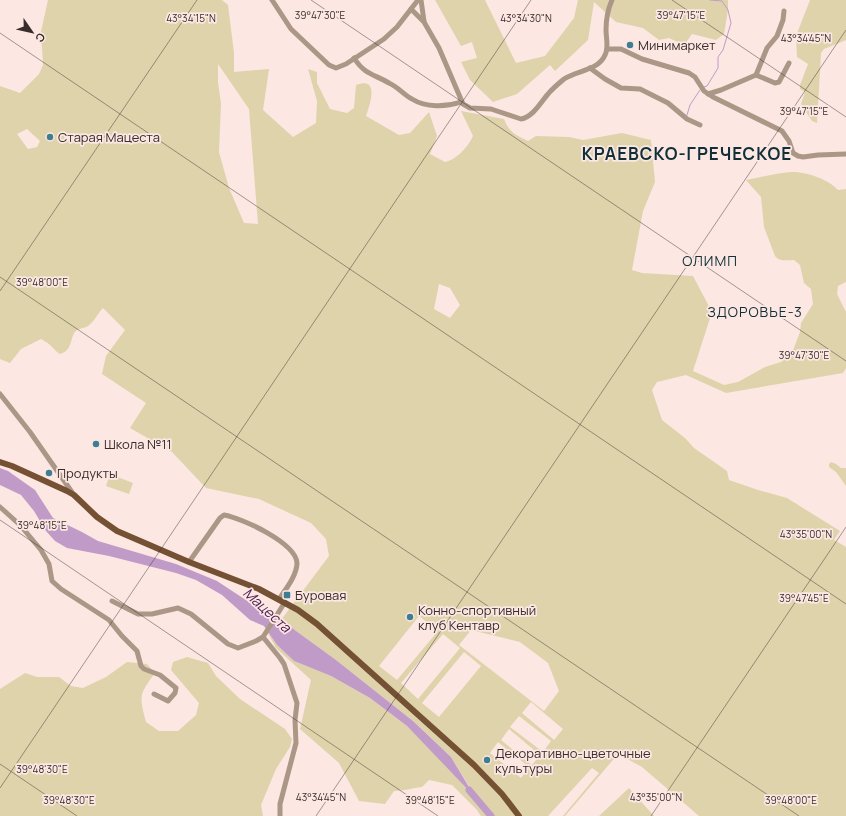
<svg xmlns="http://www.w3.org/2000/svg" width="846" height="816" viewBox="0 0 846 816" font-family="Manrope,sans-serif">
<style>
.green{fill:#dfd3ab;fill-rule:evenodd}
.water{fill:#c19bc8}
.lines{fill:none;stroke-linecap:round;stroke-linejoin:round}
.stream{stroke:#c19bc8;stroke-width:1}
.river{stroke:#c19bc8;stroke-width:7}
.minor{stroke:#ac9787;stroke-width:5}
.major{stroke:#745133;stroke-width:6}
.ticks{fill:none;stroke:#372d2b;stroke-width:1;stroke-opacity:0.45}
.poi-dot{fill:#3f7e92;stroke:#fce7e3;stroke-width:1.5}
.labels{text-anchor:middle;stroke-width:3.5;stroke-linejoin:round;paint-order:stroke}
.poi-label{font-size:13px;fill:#372d2b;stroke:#fce7e3;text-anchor:start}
.neighbourhood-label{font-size:14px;letter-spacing:1px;fill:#102f38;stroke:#fce7e3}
.water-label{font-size:14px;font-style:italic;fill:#4f2158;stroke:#fce7e3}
.district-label{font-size:17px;font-weight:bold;letter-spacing:1px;fill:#102f38;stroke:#fce7e3}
.ticks-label{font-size:10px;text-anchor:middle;fill:#372d2b;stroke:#fce7e3;stroke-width:3.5;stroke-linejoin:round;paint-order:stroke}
</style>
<rect width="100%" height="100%" fill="#fce7e3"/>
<g class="green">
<path d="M48 0H222L228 5 234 53V72L269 69 263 110 293 137 316 123 317 101 308 69 317 72V83L330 109 347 113 354 108 356 85C380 76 370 104 366 116L399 135 410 133 429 112 437 136 430 154 445 162C456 160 468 147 473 136L461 111 504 119C509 132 515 135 528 141L536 136 569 137 583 140 622 133 651 140 655 182 643 211 632 270 642 273 693 276 712 312 693 371 724 385 738 382 765 367 781 362 792 353 800 332 801 323 813 304 811 289 804 283 800 265 794 260C786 260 780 262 775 256L764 227 761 197 746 180C761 177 777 173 792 172 807 172 828 179 838 190L846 189V282L838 286 837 294 846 312V368L843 373 726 393 686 375 657 382 652 390 662 420 685 438 694 448 727 471 729 480 758 490 787 498 840 531 834 540 846 547V816H699L642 767 618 754 565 816H563L599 773 592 768 548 816H481L477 810 452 785 429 780 422 787C412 788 404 791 394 791L385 804 359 801 339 763 300 729 311 680 276 648 264 626 277 645 294 661 331 676 370 698 407 726 474 794 451 757 413 721 336 660 281 620 329 556 326 539 311 523 259 499 206 488 172 452 130 428 146 403 102 374 106 356 125 330 103 308C98 313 94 322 88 326 83 329 77 328 74 333 70 342 71 351 60 354 55 351 54 348 50 345 47 342 44 341 41 339L21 349 10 363 0 359V86L20 93 39 74 43 65 42 47 40 36ZM218 64 249 109 258 224 244 223 229 188 219 152 221 104 218 82ZM27 129 40 141 37 147 28 149 17 134ZM439 284 450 288 460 305 450 318 434 309ZM419 616 438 631 397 680 379 666ZM471 630 520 642 548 663 559 691 544 711 459 645ZM443 634 460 648 418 699 401 683ZM464 652 481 666 439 717 422 703ZM531 702 563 729 554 740 522 713ZM519 716 551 741 543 752 510 727ZM509 729 540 755 532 765 501 740ZM498 742 529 767 521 778 490 753Z"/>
<polygon points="435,0 485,0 516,63 545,56 574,18 578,0 728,0 728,10 724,34 716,40 692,34 684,45 669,38 659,40 643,28 616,22 594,2 588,40 555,71 550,65 517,94 493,102 470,80 461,62 477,58 472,42 461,46"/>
<polygon points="810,0 846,0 846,40 824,49 821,53 817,123 812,121 801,104 805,92 800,89 800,85 808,64 797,57 796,36"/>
<polygon points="831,462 836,464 841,468 846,468 846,486 836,472 829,467 829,464"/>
<polygon points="110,474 133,483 129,494 106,486"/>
<path d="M187 657 208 663 216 676 240 699 285 729 292 739 290 747 276 769 261 805 263 816H0V689L25 673 37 677H59L71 686 83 688 106 677 127 662 147 664 155 673C139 695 139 695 146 722L159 731H178L196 715 199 703 171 670 173 662Z"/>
<polygon points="629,788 654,816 599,816"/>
</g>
<polygon class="water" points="0,468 8,471 35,490 53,518 82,532 98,541 176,564 217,581 255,606 281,620 336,660 413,721 451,757 475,797 407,726 370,698 331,676 294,661 277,645 264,626 250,620 222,595 196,580 176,573 109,556 67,548 55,541 46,531 34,511 21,495 0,485"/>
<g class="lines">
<g class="stream">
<polyline points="704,87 707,86 718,68 718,57 723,50 731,23 728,10 722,1 710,0"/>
<polyline points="687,115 690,105 700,90"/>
</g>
<polyline class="river" points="469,790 491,816"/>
<g class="minor">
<polyline points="272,0 291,29 329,65 336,68 346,64 384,39 397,27 418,0"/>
<polyline points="421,0 424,21"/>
<path d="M411 9 424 22 439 48 463 104 470 108 491 109 521 119C533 117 541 102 548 94 552 89 558 84 564 79 577 70 598 71 605 55 609 48 606 38 606 30 606 20 608 9 612 0"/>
<polyline points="607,49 621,49 642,59 689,73 695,77 704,91 713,97 782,131 789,141 793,153 798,156 803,157 818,155 846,154"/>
<path d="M354 58C365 75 374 74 389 83 398 87 404 95 412 99 426 108 446 107 461 102"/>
<polyline points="590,68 605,79 621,88 640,89 668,103 687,119 700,125"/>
<polyline points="756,75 775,83 779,82 789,63"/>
<polyline points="708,94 721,90 756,75 767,48 777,36 783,20 784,11"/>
<polyline points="0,394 30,432 74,495"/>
<polyline points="0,507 20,525 41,550 49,564 52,581 61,589 109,620 122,636 137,651 141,666 144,669 160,675 176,688 175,693 168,701 154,694"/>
<path d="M189 562 220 518 224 515C242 518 296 543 297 563 297 575 286 589 279 599"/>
<polyline points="112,601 138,614 152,614 178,608 191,614 228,644 238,648 256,641 263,637 285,602"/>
<polyline points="263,637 280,658 284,664 297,703 295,720 296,743 280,804 280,816"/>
</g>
<polyline class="major" points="0,462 12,466 67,491 74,495 97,517 117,531 189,562 259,589 298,610 317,624 474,765 502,794 519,816"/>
</g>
<path class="ticks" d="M311 0 846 361M672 0 846 117M0 33 846 604M0 277 799 816M0 291 197 0M0 520 438 816M0 764 77 816M0 788 531 0M316 816 846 30M651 816 846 527"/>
<g class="poi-dot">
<circle cx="630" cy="45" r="4"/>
<circle cx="50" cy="137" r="4"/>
<circle cx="96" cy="444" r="4"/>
<circle cx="49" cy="473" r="4"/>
<rect x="283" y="591" width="8" height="8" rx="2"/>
<circle cx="410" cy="617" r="4"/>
<circle cx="487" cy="760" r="4"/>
</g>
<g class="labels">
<g class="poi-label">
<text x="638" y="50">Минимаркет</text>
<text x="58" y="142">Старая Мацеста</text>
<text x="104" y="449">Школа №11</text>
<text x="57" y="478">Продукты</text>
<text x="295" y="600">Буровая</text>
<text x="418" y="615">Конно-спортивный<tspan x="418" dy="15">клуб Кентавр</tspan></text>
<text x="495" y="758">Декоративно-цветочные<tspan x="495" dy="15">культуры</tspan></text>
</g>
<g class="neighbourhood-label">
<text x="710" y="266">ОЛИМП</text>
<text x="755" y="317">ЗДОРОВЬЕ-3</text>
</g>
<g class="water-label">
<text transform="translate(267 610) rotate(42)" y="5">Мацеста</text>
</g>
<g class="district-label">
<text x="687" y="160">КРАЕВСКО-ГРЕЧЕСКОЕ</text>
</g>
</g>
<g class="ticks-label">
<text x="320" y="19">39°47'30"E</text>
<text x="681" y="19">39°47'15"E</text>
<text x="191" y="22">43°34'15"N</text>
<text x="526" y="22">43°34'30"N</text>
<text x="806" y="42">43°34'45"N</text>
<text x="804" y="115">39°47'15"E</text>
<text x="42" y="286">39°48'00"E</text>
<text x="804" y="359">39°47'30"E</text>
<text x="42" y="529">39°48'15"E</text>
<text x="806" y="538">43°35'00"N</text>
<text x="804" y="602">39°47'45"E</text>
<text x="42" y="773">39°48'30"E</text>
<text x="321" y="801">43°34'45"N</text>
<text x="656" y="801">43°35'00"N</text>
<text x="69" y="804">39°48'30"E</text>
<text x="430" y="804">39°48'15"E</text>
<text x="791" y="804">39°48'00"E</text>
</g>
<g transform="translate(32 32) rotate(124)" stroke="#fce7e3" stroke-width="3" paint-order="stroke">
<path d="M0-3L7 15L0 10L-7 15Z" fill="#372d2b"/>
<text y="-6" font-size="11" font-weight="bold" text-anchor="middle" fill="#372d2b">С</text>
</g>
</svg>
